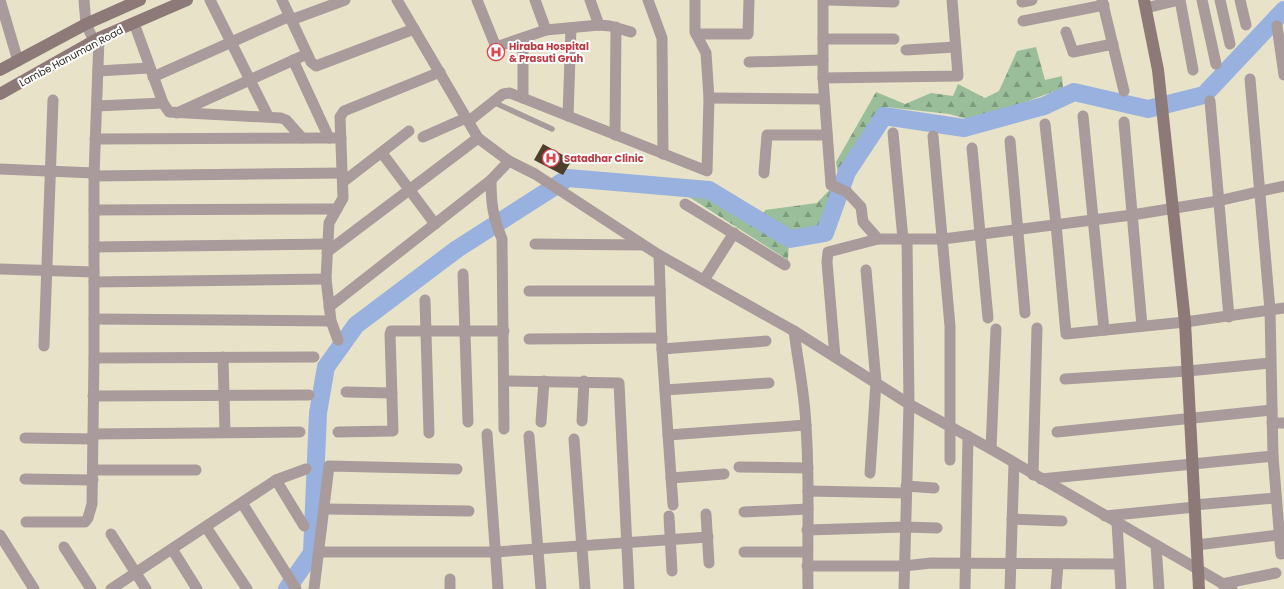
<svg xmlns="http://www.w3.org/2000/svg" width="1284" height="589" viewBox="0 0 1284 589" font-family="Poppins,sans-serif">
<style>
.forest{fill:url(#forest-firs)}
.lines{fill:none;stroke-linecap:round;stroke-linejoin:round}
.river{stroke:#98b1df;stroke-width:18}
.building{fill:#4d3f2b}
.lane{stroke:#a99b9b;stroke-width:5.5}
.street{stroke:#a99b9b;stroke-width:11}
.secondary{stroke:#8d7978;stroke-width:12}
.labels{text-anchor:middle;stroke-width:4;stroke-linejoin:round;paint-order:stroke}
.health-label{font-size:10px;font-weight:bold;fill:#be3a42;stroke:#fff;text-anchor:start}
.street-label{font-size:10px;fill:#28261c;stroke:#fff}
</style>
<defs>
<pattern id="forest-firs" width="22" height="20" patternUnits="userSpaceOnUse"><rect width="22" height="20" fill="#9abe9a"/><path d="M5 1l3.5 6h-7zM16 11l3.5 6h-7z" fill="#7e9a7d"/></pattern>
</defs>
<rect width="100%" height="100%" fill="#e8e3c8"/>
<g class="forest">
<polygon points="1036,47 1045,80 1062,76 1063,88 988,116 971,120 949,114 886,107 864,135 846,175 836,204 817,229 790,232 762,219 765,210 817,203 839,180 836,162 876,92 905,104 931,93 953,96 958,84 985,98 999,91 1017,51"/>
<polygon points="697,189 789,241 788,260 689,197"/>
</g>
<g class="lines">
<polyline class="river" points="287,589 312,553 318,413 326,367 356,325 457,249 568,178 709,190 790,239 825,233 847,172 884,116 964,128 1044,106 1074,92 1148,109 1204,95 1284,10"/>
</g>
<polygon class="building" points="543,144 572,160 563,175 534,160"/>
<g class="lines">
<polyline class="lane" points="493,102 552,129"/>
<g class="street">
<polyline points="0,0 18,61"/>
<polyline points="84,0 86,24 94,41"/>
<polyline points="210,0 268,116"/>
<polyline points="282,0 311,62 316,66 414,29"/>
<polyline points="397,0 478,138 509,161 535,174 659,255 794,331 909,404 991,449 1232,589"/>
<polyline points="477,0 496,47 546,30 599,25 610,26 631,32"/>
<polyline points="535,0 546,30"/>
<polyline points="590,0 599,25"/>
<polyline points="648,0 662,38 663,154"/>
<polyline points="823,0 823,78 831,185 847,192 861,207 863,222 878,239 943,239 1132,215 1218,201 1284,186"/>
<polyline points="828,0 894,2"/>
<polyline points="1102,0 1124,91"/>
<polyline points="1180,0 1193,70"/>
<polyline points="1202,0 1216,64"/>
<polyline points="1220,0 1230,44"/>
<polyline points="1240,0 1246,25"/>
<polyline points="1022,2 1032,0"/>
<polyline points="1146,8 1179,0"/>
<polyline points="291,20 345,0"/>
<polyline points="1023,21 1104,5"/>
<polyline points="134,23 163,103 169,112 281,118 286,120 302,138"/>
<polyline points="1277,26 1284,75"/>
<polyline points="1066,32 1073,52 1113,44"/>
<polyline points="696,34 748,34 749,0"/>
<polyline points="523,38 523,98"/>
<polyline points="823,39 894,39"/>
<polyline points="906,50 955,47"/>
<polyline points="293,60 329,138"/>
<polyline points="749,62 823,60"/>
<polyline points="98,71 149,68"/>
<polyline points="153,77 290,16"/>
<polyline points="823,78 958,76 952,0"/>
<polyline points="1250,79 1270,310 1273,456 1281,554"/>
<polyline points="709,98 824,99"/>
<polyline points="1210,101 1229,317"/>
<polyline points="97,106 163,103"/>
<polyline points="177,113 307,54"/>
<polyline points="568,116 571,28"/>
<polyline points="1083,116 1104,330"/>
<polyline points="469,121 503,94 510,93 707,171 709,98 706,53 695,32 695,0"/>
<polyline points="1124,122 1142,326"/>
<polyline points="1045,124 1056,224 1066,334 1185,322 1284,308"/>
<polyline points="893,133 903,239"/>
<polyline points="615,135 616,27"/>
<polyline points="933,136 950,326 950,460"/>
<polyline points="423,137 466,118"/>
<polyline points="95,139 341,138"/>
<polyline points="1010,141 1025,313"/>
<polyline points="972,148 988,318"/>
<polyline points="382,153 435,224"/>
<polyline points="0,169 94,173"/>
<polyline points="764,173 767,135 827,135"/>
<polyline points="94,176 342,173"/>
<path d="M491 180C491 204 493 217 502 239L504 429"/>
<polyline points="343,182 409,131"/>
<polyline points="685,204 785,265"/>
<polyline points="94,210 337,209"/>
<polyline points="535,244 642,245"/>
<polyline points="94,247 327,244"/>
<polyline points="327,252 478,138"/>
<polyline points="659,255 662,349 673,505"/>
<polyline points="0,269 94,272"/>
<polyline points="866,270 876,382 870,473"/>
<polyline points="463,274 468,422"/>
<polyline points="704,280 734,233"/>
<polyline points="94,282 326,279"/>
<polyline points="529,291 660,291"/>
<polyline points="425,300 429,433"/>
<polyline points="329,307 491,180 509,161"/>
<polyline points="94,319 331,321"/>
<path d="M794 331C798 363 805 395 806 427 810 481 807 535 808 589"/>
<polyline points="529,339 662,338"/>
<polyline points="338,340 331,321 326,279 329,223 343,198 340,117 344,111 440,72"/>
<polyline points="44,346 53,100"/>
<polyline points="662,349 766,341"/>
<polyline points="223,357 225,432"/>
<polyline points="835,357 827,262 828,252 878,239"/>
<polyline points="94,358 314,357"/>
<polyline points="1065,379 1188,371 1270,363"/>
<polyline points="505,381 619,383 629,589"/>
<polyline points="665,390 769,383"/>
<polyline points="346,392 392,393"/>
<polyline points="93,396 309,395"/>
<polyline points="582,421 584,381"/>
<polyline points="541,422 544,381"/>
<polyline points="1272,423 1284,423"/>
<polyline points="338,432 393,431 390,334 391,331 504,331"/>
<polyline points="1057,432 1272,410"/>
<polyline points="93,434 300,432"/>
<polyline points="487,434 498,589"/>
<polyline points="668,435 806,425"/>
<polyline points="529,436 541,589"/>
<polyline points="25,438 93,439"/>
<polyline points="574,439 585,589"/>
<polyline points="991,449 996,329"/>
<polyline points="739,467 808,468"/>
<polyline points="93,470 196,470"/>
<polyline points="1033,475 1037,328"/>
<polyline points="671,478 724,474"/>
<polyline points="25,479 93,480"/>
<polyline points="1041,479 1273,456"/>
<polyline points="276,480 304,526"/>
<polyline points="906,486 934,488"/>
<polyline points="808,491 906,493"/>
<polyline points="242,503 296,589"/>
<polyline points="1194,505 1276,498"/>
<polyline points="325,509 469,511"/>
<polyline points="744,512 808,509"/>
<polyline points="706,514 709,563"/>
<polyline points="669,516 672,571"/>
<polyline points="1105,516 1195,507"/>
<polyline points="1012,519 1062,521"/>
<polyline points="26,522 85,522 88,518 92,504 94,358 94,176 99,38"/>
<polyline points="1117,523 1121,589"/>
<polyline points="206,527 247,589"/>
<polyline points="807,530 905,527 937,528"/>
<polyline points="111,534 146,589"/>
<polyline points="0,535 34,589"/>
<polyline points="1156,545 1159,589"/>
<polyline points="1197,545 1278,535"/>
<polyline points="64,547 91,589"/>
<polyline points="172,549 197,589"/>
<polyline points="320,552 495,552 708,537"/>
<polyline points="744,552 807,552"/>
<polyline points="807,566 904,566 931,563 1119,564"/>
<polyline points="1222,584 1276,573"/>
<polyline points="111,589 276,480 306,469"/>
<polyline points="314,589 329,466 457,469"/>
<polyline points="450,589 450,579"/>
<polyline points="904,589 909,404 907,239"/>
<polyline points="965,589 968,436"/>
<polyline points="1010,589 1014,463"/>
<polyline points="1056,589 1058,564"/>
</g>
<g class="secondary">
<polyline points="1144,0 1158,70 1185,322 1199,589"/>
<polyline points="0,70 86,24 140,0"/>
<polyline points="0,94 99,38 187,0"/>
</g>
</g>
<defs>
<symbol id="hospital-ring" viewBox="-11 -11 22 22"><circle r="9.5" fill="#fff" stroke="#e0444e" stroke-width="1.5"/><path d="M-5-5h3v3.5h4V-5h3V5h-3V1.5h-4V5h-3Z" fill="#e0444e"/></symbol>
</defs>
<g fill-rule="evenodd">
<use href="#hospital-ring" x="486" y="42" width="20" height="20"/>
<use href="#hospital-ring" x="541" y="148" width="20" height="20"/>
</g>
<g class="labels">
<g class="health-label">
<text x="509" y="50">Hiraba Hospital<tspan x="509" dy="12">&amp; Prasuti Gruh</tspan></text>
<text x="564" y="162">Satadhar Clinic</text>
</g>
<g class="street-label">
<text transform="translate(71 56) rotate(-28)" y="4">Lambe Hanuman Road</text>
</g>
</g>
</svg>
